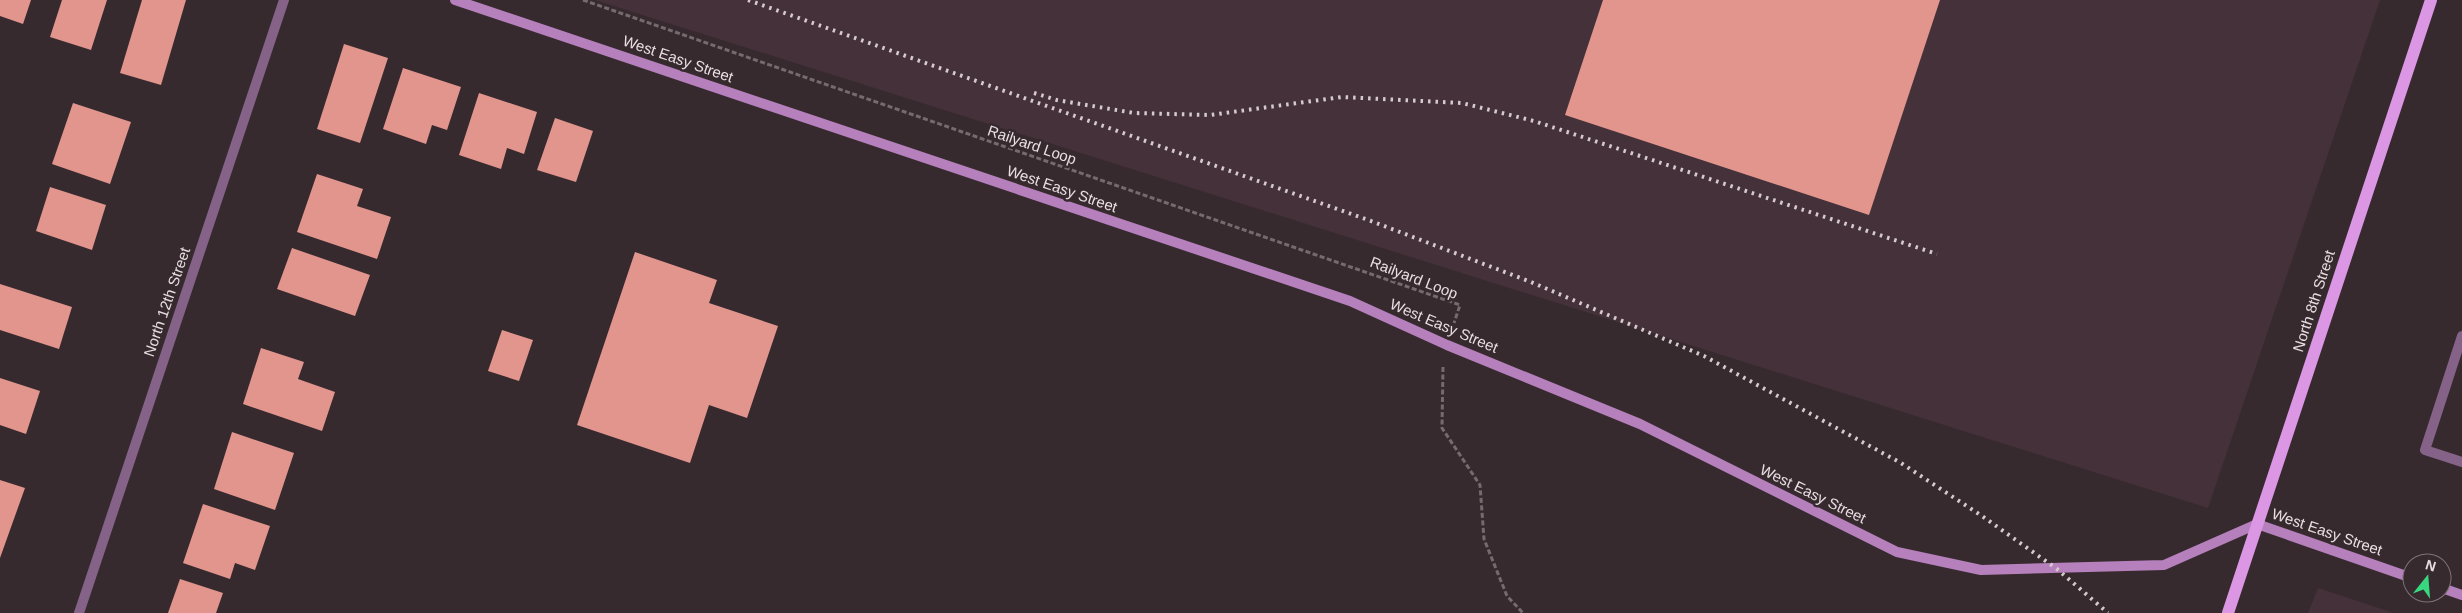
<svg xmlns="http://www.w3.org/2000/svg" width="2462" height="613" viewBox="0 0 2462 613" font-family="Helvetica,sans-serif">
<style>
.built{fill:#453139}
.building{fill:#e2958d}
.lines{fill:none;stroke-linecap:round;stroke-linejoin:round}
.path{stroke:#756a6e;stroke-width:3;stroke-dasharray:5 2.5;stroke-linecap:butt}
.lane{stroke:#856389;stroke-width:10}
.street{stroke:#856389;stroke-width:10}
.secondary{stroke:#b580bc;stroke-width:10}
.primary{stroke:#db96e4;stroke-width:12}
.rail{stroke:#d5cbce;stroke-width:4;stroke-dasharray:2.5 5;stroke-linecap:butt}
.labels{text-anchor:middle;stroke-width:5;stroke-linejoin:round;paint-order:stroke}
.street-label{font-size:15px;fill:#e8dfe2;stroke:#372a2f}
</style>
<rect width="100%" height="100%" fill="#372a2f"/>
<g class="built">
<polygon points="595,0 2380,0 2208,508"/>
<polygon points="2318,588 2394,613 2308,613"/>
</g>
<g class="building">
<polygon points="0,0 31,0 23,24 0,16"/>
<polygon points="62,0 107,0 91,50 50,37"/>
<polygon points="142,0 186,0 161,85 120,73"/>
<polygon points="1603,0 1940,0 1869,215 1565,115"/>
<polygon points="344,44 388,58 360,143 317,129"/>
<polygon points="403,68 461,87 447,130 432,125 426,144 383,129"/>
<polygon points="479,93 537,112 524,154 507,148 501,169 459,155"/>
<polygon points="73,103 131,122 110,184 52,164"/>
<polygon points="555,118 593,131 576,182 537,170"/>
<polygon points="317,174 363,189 357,206 391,217 377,259 297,232"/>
<polygon points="50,187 106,205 92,250 36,231"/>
<polygon points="292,248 370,275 355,316 277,289"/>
<polygon points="635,252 717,280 709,303 778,326 747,418 709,405 690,463 577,425"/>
<polygon points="0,284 72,307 59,349 0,330"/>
<polygon points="502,330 533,340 519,381 488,371"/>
<polygon points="261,348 304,362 298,379 335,392 322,431 243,404"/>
<polygon points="0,378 40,391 26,434 0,425"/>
<polygon points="232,432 294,453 275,510 214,489"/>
<polygon points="0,480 25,488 0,558"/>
<polygon points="203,504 270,526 255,570 235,563 230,579 183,563"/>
<polygon points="180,579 223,593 216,613 168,613"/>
</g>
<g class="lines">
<g class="path">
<polyline points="583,0 1460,305 1454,323"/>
<polyline points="1443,367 1442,428 1480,485 1484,539 1507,596 1523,613"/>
</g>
<polyline class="lane" points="2462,336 2425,450 2462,462"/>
<polyline class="street" points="79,613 284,0"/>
<g class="secondary">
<polyline points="455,0 1350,301 1447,345 1640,424 1897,552 1981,570 2164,565 2257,524 2412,578"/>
<polyline points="2442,588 2462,595"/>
</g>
<polyline class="primary" points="2228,613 2431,0"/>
<g class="rail">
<polyline points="748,0 1371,221 1531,282 1704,356 1901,463 1982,516 2057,569 2108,613"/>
<polyline points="1034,93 1057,100 1134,113 1210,115 1342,97 1462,103 1534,121 1937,254"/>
</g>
</g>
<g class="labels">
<g class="street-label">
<text transform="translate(678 59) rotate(19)" y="5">West Easy Street</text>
<text transform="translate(1032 145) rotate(19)" y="5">Railyard Loop</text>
<text transform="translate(1062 189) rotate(19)" y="5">West Easy Street</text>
<text transform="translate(1414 278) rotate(21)" y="5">Railyard Loop</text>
<text transform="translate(2314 301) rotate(-72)" y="5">North 8th Street</text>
<text transform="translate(167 302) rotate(-71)" y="5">North 12th Street</text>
<text transform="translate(1444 326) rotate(23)" y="5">West Easy Street</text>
<text transform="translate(1813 494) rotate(26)" y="5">West Easy Street</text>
<text transform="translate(2327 532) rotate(19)" y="5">West Easy Street</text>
</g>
</g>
<g transform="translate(2427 578) rotate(17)"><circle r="24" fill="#372a2f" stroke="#7e7277"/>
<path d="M0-4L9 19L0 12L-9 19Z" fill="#38d880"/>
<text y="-8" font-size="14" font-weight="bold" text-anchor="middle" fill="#e8dfe2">N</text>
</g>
</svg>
